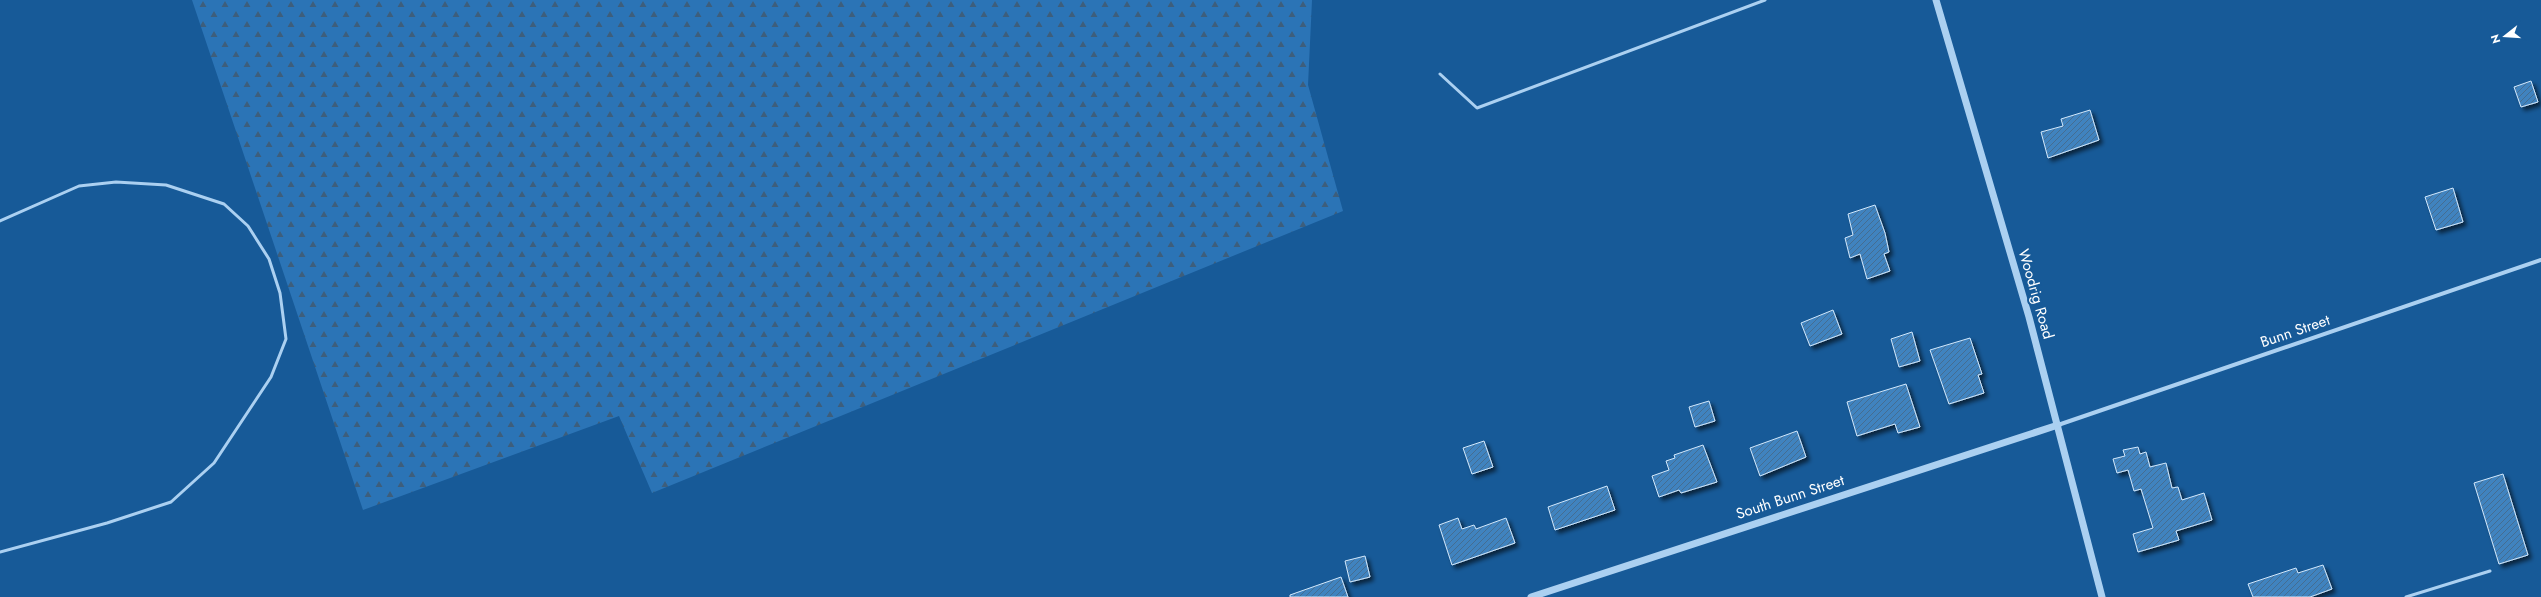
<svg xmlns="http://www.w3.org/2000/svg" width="2541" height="597" viewBox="0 0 2541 597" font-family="Jost,sans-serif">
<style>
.forest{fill:url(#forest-firs)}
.building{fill:url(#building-hatch);stroke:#d2e8fc;filter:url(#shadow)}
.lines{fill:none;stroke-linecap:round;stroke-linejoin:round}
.service{stroke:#abd0f1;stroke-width:3}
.minor{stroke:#abd0f1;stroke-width:4}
.tertiary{stroke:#abd0f1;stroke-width:7}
.labels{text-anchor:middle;stroke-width:4;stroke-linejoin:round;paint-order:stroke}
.street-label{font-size:15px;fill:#fff;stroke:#175a98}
</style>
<defs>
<pattern id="forest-firs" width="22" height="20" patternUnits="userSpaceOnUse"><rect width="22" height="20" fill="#2b74b6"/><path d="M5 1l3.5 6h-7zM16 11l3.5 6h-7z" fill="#3d5e7c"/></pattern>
<pattern id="building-hatch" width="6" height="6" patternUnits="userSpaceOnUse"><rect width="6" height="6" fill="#4083bf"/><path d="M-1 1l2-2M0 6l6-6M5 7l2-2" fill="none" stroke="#456d91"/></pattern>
<filter id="shadow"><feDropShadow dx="3.5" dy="3.5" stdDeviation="2" flood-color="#0009"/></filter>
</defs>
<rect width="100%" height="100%" fill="#175a98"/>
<polygon class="forest" points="192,0 1312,0 1308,85 1343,211 652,493 619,416 363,510"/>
<g class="building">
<polygon points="2531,81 2538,102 2521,107 2514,87"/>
<polygon points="2090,110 2099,140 2048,158 2041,132 2063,126 2061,119"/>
<polygon points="2453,188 2463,222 2436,230 2425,197"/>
<polygon points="1875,205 1885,233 1889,252 1884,254 1890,271 1867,279 1860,254 1850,258 1845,238 1853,235 1848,214"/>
<polygon points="1833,310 1842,334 1810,346 1801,323"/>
<polygon points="1912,332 1920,361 1899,367 1891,339"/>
<polygon points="1970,338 1982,374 1978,375 1984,393 1949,404 1930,350"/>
<polygon points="1906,384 1920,427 1898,433 1895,424 1857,436 1847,402"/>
<polygon points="1709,401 1715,421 1695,427 1689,407"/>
<polygon points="1797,431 1806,457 1760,476 1750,448"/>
<polygon points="1484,441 1493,467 1472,474 1463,448"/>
<polygon points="1703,445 1717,482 1681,493 1679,490 1659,497 1652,476 1669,470 1666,461 1675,458 1674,455"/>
<polygon points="2138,447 2140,454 2146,452 2150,467 2166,463 2172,488 2178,487 2182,500 2204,493 2212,520 2176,531 2179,540 2138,552 2133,534 2153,528 2141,489 2134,491 2128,470 2117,473 2113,459 2125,456 2123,450"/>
<polygon points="2503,474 2528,555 2499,564 2474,483"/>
<polygon points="1607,486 1615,510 1555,530 1548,507"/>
<polygon points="1458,518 1462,529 1474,525 1476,529 1506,518 1515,543 1452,565 1439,525"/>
<polygon points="1365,556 1370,577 1350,582 1345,561"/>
<polygon points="2323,565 2332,589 2310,597 2253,597 2248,584 2296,568 2298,573"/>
<polygon points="1341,577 1348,597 1290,597 1290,595"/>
</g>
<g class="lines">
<g class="service">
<polyline points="1440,74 1477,108 1765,0"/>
<polyline points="0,221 79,186 116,182 166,185 224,204 248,226 269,259 280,293 286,339 271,377 214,463 171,502 107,523 0,552"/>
<polyline points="2406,597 2490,571"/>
</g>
<polyline class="minor" points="2058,425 2541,260"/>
<g class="tertiary">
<polyline points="1936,0 2029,317 2102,597"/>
<polyline points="1531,597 2058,425"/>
</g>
</g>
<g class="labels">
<g class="street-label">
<text transform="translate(2036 294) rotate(74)" y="5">Woodrig Road</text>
<text transform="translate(2295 331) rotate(-19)" y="5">Bunn Street</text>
<text transform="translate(1790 497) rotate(-18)" y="5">South Bunn Street</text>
</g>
</g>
<g transform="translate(2505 36) rotate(253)" stroke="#175a98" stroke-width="3" paint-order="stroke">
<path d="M0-3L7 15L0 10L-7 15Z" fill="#ffffff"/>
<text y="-6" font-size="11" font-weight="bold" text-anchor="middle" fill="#ffffff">N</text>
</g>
</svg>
